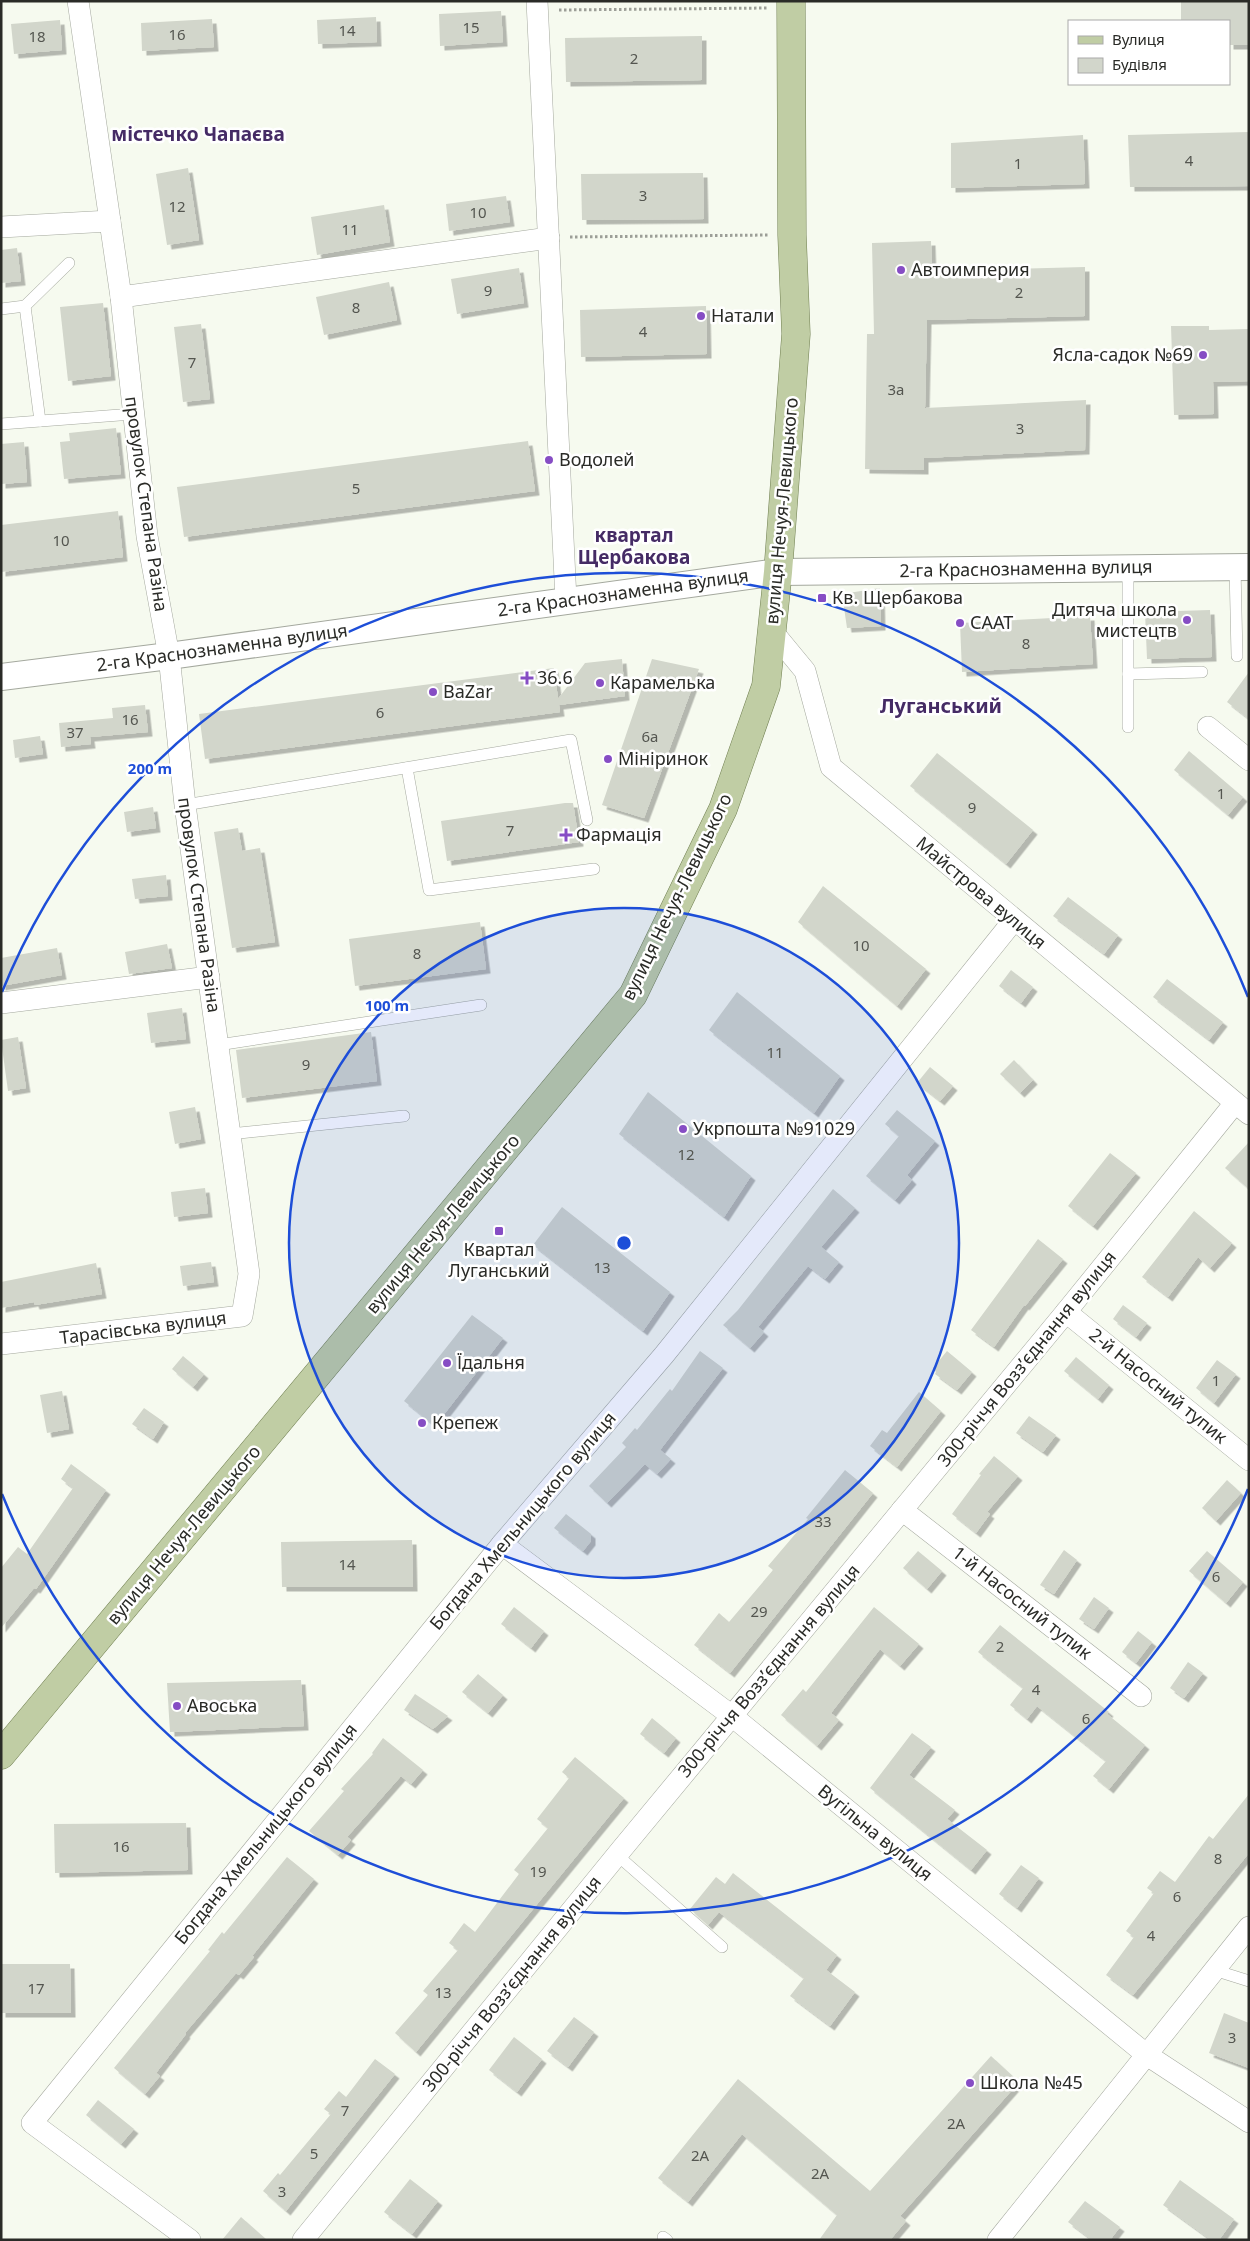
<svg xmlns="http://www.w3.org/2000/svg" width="1250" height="2241" viewBox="0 0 1250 2241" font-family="'Noto Sans',sans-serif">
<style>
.building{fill:#d2d6cb;filter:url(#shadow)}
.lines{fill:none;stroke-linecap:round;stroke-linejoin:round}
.service-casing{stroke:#a4a89e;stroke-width:12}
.minor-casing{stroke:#a4a89e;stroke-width:22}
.tertiary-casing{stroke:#a4a89e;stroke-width:28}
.primary-casing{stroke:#707f51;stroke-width:29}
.path{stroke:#9c9e97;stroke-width:3;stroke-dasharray:2.5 2.5;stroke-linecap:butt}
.service{stroke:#fff;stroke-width:11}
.minor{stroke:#fff;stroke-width:21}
.tertiary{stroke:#fff;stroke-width:26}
.primary{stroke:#c0cda4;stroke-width:28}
.ring{fill:none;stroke:#1d4ed8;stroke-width:2.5}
.poi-dot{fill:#864dc4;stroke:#fff;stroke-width:2}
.labels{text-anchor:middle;stroke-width:5;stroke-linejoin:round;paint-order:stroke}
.number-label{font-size:15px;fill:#545650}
.poi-label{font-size:18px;fill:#2a2b27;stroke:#fff;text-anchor:start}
.street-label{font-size:18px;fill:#2a2b27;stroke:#fff}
.neighbourhood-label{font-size:19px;font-weight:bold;fill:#452b65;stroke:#fff}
.quarter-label{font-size:20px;font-weight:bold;fill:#452b65;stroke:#fff}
.centre{fill:#1d4ed8;stroke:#fff;stroke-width:2.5}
.ring-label{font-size:15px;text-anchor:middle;font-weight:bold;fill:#1d4ed8;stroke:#fff;stroke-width:5;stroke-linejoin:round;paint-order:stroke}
</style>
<defs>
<filter id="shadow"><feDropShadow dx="4.5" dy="4.5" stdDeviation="0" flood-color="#0004"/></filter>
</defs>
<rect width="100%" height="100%" fill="#f6faef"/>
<g class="building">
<polygon points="1181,1 1249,1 1249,45 1229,45 1229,21 1181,21"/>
<polygon points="501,11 503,42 440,46 439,14"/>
<polygon points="376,17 377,42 318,44 317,20"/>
<polygon points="212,19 214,47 142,51 141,23"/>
<polygon points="60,20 62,50 14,54 11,24"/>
<polygon points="702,36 702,80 566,82 565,38"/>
<polygon points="1249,132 1249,186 1130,187 1128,135"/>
<polygon points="1083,135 1085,184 951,188 951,143"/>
<polygon points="188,168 199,240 167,245 156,174"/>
<polygon points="703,173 704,219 582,220 581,174"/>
<polygon points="506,196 510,222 449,231 446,204"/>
<polygon points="384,205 390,242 317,255 311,217"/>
<polygon points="931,241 932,271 1085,267 1085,316 927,320 925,408 1086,400 1085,450 924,458 924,470 865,469 867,334 874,334 872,243"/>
<polygon points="17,248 21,281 1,283 1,250"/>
<polygon points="519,268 524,303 457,314 451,279"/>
<polygon points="389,282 397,320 324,335 316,297"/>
<polygon points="103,303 111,376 68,381 60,307"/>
<polygon points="706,306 707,354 581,357 580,310"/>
<polygon points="201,324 210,399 183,402 174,327"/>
<polygon points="1171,326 1209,326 1209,330 1249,329 1249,381 1213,382 1214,414 1174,415"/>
<polygon points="116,428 121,474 64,479 60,442 70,441 69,433"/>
<polygon points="528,441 535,491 184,537 177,487"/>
<polygon points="24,442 27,482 1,484 1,444"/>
<polygon points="118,511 123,557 1,572 1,525"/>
<polygon points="880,588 881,626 847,628 842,594"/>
<polygon points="1210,610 1212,657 1147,659 1145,612"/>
<polygon points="1090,616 1093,664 962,672 960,623"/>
<polygon points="622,659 625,696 559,705 560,712 205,759 199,714 554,668 558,699 585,663"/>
<polygon points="652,659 699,669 644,818 602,805"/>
<polygon points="1249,672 1249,719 1227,702"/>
<polygon points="145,705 148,732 90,737 91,744 61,747 59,723 113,718 112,708"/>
<polygon points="40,736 43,754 15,758 13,740"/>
<polygon points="1189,751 1243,797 1228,815 1174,770"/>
<polygon points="937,753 1033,830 1006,864 910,786"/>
<polygon points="565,803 573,803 579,842 447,861 441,821"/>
<polygon points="153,807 156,828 127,832 124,812"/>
<polygon points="238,828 242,851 260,848 275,942 232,948 214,832"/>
<polygon points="166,875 168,896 135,899 132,879"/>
<polygon points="823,886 926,969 897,1006 798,922"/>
<polygon points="1068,897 1118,935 1104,954 1053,916"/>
<polygon points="480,922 486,969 355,986 349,939"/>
<polygon points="167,944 172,968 129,974 125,952"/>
<polygon points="57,948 62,975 1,986 1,958"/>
<polygon points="1011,970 1033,987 1021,1003 999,986"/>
<polygon points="1167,979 1223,1022 1209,1040 1153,997"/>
<polygon points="737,992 840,1076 814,1113 709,1030"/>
<polygon points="182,1008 186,1039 151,1043 147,1013"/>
<polygon points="371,1032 377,1081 242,1098 236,1050"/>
<polygon points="18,1037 26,1088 8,1091 1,1040"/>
<polygon points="1014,1060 1033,1080 1020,1093 1000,1074"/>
<polygon points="930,1067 953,1086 940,1101 917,1083"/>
<polygon points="648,1092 751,1176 724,1217 619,1134"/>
<polygon points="195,1107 201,1139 175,1144 169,1112"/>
<polygon points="897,1110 935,1141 907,1175 912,1180 895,1200 866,1176 899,1136 885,1124"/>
<polygon points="1249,1142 1249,1189 1225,1168"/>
<polygon points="1110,1153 1136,1173 1093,1226 1068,1206"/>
<polygon points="205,1188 208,1213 174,1217 171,1192"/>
<polygon points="833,1189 855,1208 821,1247 839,1262 825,1279 808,1266 758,1327 764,1332 750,1348 723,1325 738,1310"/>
<polygon points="562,1207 670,1292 643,1331 533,1245"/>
<polygon points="1194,1211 1232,1243 1210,1268 1198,1257 1168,1297 1142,1277"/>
<polygon points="1038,1239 1063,1259 1025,1306 1024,1305 994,1347 971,1330"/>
<polygon points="211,1262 214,1282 183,1286 180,1266"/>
<polygon points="96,1263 102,1294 35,1305 34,1302 1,1308 1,1282"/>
<polygon points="1123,1305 1147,1323 1136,1337 1113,1319"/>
<polygon points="472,1315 503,1338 435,1426 404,1401"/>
<polygon points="700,1351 723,1368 660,1450 671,1459 657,1474 645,1464 607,1503 589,1486 626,1447 622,1443 635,1428 637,1430 670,1389 672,1391"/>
<polygon points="947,1351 972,1372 957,1390 935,1374 936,1372 933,1368"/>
<polygon points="183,1356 204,1374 193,1387 172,1369"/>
<polygon points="1076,1357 1109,1385 1098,1399 1064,1371"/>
<polygon points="1217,1360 1236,1374 1214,1403 1196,1388"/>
<polygon points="62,1391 69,1429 47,1433 40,1395"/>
<polygon points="919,1392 941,1411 897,1467 870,1446 882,1430 887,1433"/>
<polygon points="144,1408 164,1422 153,1439 132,1424"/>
<polygon points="1029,1416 1056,1435 1043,1452 1016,1433"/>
<polygon points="994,1456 1018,1476 987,1512 990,1514 976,1533 952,1514 981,1475 979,1474"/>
<polygon points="71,1464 106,1490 36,1589 34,1588 1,1628 1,1568 18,1547 27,1554 73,1488 61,1479"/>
<polygon points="845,1470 873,1493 730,1673 694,1645 719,1613 729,1622 773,1570 768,1566 808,1519 806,1518"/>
<polygon points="1227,1480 1241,1493 1216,1521 1202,1508"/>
<polygon points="566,1514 591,1534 591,1541 583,1551 554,1528"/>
<polygon points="412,1540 413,1587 282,1587 281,1542"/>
<polygon points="1064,1550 1077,1560 1054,1594 1040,1585"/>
<polygon points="918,1551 942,1571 927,1589 903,1568"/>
<polygon points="1207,1551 1243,1582 1226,1603 1189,1571"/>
<polygon points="1094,1597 1109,1608 1094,1629 1079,1619"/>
<polygon points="514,1607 544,1631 531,1648 501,1624"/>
<polygon points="874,1607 919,1644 900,1666 880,1649 831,1713 839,1720 817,1746 781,1715 803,1689 806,1692"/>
<polygon points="1000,1625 1109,1712 1107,1714 1145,1745 1109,1789 1093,1776 1106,1761 1037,1706 1027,1719 1010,1705 1023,1688 978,1652"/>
<polygon points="1138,1631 1152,1642 1136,1663 1122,1652"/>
<polygon points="1188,1662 1203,1673 1184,1698 1170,1688"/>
<polygon points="478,1674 503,1695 488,1713 462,1692"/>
<polygon points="301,1680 304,1726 170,1732 167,1683"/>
<polygon points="415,1694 448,1716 433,1729 404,1710"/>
<polygon points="652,1718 676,1738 664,1753 640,1734"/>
<polygon points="912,1733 931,1747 909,1775 955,1810 947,1819 987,1850 971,1870 870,1788"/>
<polygon points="383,1738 423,1770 411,1784 401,1776 347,1837 351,1840 338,1855 309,1831 344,1791 341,1789 373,1754 372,1753"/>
<polygon points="575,1757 624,1798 416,2052 395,2033 428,1995 423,1991 458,1950 449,1943 464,1923 475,1932 519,1874 514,1870 548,1828 537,1819 569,1778 562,1772"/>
<polygon points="1249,1794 1249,1853 1133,1995 1106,1975 1134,1937 1126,1931 1154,1893 1147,1888 1160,1871 1175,1882 1209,1836 1213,1839"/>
<polygon points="186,1823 188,1870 55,1873 54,1824"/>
<polygon points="287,1857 314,1879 252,1956 254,1957 239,1975 236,1973 185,2033 186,2034 156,2073 160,2076 145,2094 114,2068 210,1951 208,1950 222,1932 224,1934"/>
<polygon points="1021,1865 1039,1878 1017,1908 999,1894"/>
<polygon points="733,1873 837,1955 826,1970 855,1992 830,2026 790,1996 804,1978 719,1912 708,1925 690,1909 716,1877 725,1884"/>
<polygon points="1,1964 70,1964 71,2013 1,2013"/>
<polygon points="1224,2013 1249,2023 1249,2068 1209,2053"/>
<polygon points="574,2017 594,2032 568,2067 547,2051"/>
<polygon points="514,2037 542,2059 517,2092 489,2070"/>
<polygon points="991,2056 1019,2082 900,2216 906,2221 890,2240 819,2240 837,2215 742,2134 688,2202 658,2178 738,2079 870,2191"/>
<polygon points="375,2059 395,2074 286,2211 263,2191 278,2173 280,2175 331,2114 324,2109 339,2091 346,2097"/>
<polygon points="98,2100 134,2129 121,2144 86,2115"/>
<polygon points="410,2179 438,2201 412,2234 384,2212"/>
<polygon points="1180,2180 1234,2219 1219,2240 1211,2240 1163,2205"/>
<polygon points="1085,2201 1120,2227 1110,2240 1092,2240 1068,2222"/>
<polygon points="241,2217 267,2240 222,2240"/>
</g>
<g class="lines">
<defs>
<g id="service">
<polyline points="25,306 69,263"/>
<polyline points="1,309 25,306 40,421"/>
<polyline points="1,424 133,414"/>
<polyline points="1235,567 1237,656"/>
<polyline points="1128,674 1202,672"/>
<polyline points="1128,727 1128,568"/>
<polyline points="407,768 429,890 594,869"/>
<polyline points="185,805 571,740 587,820"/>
<polyline points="218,1045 481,1005"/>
<polyline points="230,1134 404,1116"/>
<polyline points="617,1855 722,1947"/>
<polyline points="1214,1970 1249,1981"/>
<polyline points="663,2237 667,2240"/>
</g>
<g id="minor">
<polyline points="537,1 566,600"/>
<polyline points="1,227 110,221"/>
<polyline points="121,297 549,238"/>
<polyline points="772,631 805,671 831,767 1249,1114"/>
<polyline points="1208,727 1249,760"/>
<polyline points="1,1003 209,977"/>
<polyline points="1066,1312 1249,1460"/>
<polyline points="1,1344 242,1316 249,1274 185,805 169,656 147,536 121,297 78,1"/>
<polyline points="902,1510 1141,1696"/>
<polyline points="502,1544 732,1716 1147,2055 1249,2122"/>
<polyline points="190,2240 32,2123 502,1544 664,1355 1014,920"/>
<polyline points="303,2240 621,1850 1066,1312 1235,1103"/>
<polyline points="998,2240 1249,1927"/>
</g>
<polyline id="tertiary" points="1,677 169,656 778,572 1249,567"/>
<polyline id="primary" points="1,1755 633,995 723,809 766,686 778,572 796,334 792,235 791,1"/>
</defs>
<use href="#service" class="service-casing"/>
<use href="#minor" class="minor-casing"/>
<use href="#tertiary" class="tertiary-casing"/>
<use href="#primary" class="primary-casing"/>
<g class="path">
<polyline points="559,10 768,8"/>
<polyline points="570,237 769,235"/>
</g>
<use href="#service" class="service"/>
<use href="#minor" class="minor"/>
<use href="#tertiary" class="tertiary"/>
<use href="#primary" class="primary"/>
</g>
<circle cx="624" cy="1243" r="335" fill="#1d4ed8" fill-opacity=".12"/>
<g class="ring">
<circle cx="624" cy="1243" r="335"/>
<path d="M1248 1489A671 671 0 0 1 2 1494M2 992A671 671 0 0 1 1248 997"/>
</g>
<g class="poi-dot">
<circle cx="901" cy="270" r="5"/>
<circle cx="701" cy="316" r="5"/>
<circle cx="1203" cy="355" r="5"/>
<circle cx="549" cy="460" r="5"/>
<rect x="817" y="593" width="10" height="10" rx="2.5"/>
<circle cx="1187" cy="620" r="5"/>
<circle cx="960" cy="623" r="5"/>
<path d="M524.5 670.5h5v5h5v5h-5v5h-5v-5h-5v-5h5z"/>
<circle cx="600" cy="683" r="5"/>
<circle cx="433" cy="692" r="5"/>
<circle cx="608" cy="759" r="5"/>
<path d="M563.5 827.5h5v5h5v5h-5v5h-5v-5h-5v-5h5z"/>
<circle cx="683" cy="1129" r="5"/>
<rect x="494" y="1226" width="10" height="10" rx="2.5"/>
<circle cx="447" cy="1363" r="5"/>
<circle cx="422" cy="1423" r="5"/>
<circle cx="177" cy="1706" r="5"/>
<circle cx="970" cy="2083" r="5"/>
</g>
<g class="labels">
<g class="number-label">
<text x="471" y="33">15</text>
<text x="347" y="36">14</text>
<text x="177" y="40">16</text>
<text x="37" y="42">18</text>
<text x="634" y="64">2</text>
<text x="1189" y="166">4</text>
<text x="1018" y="169">1</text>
<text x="643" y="201">3</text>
<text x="177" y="212">12</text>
<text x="478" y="218">10</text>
<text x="350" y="235">11</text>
<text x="488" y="296">9</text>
<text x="1019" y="298">2</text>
<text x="356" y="313">8</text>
<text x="643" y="337">4</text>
<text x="192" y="368">7</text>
<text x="896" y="395">3а</text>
<text x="1020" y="434">3</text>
<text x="356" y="494">5</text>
<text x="61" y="546">10</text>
<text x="1026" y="649">8</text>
<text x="380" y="718">6</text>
<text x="130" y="725">16</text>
<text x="75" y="738">37</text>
<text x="650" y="742">6а</text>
<text x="1221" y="799">1</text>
<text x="972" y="813">9</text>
<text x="510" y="836">7</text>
<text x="861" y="951">10</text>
<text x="417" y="959">8</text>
<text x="775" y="1058">11</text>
<text x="306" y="1070">9</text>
<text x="686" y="1160">12</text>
<text x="602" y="1273">13</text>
<text x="1216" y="1386">1</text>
<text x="823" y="1527">33</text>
<text x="347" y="1570">14</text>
<text x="1216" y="1582">6</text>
<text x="759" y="1617">29</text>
<text x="1000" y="1652">2</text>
<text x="1036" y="1695">4</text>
<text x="1086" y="1724">6</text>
<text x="121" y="1852">16</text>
<text x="1218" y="1864">8</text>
<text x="538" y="1877">19</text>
<text x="1177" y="1902">6</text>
<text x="1151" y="1941">4</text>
<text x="36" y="1994">17</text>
<text x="443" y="1998">13</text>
<text x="1232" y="2043">3</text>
<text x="345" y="2116">7</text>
<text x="956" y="2129">2А</text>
<text x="314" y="2159">5</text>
<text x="700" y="2161">2А</text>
<text x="820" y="2179">2А</text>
<text x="282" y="2197">3</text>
</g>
<g class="poi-label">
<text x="911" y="276">Автоимперия</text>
<text x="711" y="322">Натали</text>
<text x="1193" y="361" text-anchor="end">Ясла-садок №69</text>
<text x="559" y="466">Водолей</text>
<text x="832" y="604">Кв. Щербакова</text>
<text x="1177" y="616" text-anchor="end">Дитяча школа<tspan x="1177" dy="21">мистецтв</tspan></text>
<text x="970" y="629">СААТ</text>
<text x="537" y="684">36.6</text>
<text x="610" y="689">Карамелька</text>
<text x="443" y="698">BaZar</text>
<text x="618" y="765">Мініринок</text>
<text x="576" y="841">Фармація</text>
<text x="693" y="1135">Укрпошта №91029</text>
<text x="499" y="1256" text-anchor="middle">Квартал<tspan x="499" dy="21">Луганський</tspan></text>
<text x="457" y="1369">Їдальня</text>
<text x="432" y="1429">Крепеж</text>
<text x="187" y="1712">Авоська</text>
<text x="980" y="2089">Школа №45</text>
</g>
<g class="street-label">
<text transform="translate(146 504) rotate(82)" y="6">провулок Степана Разіна</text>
<text transform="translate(782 511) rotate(-85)" y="6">вулиця Нечуя-Левицького</text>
<text transform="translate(1026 569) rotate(-1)" y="6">2-га Краснознаменна вулиця</text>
<text transform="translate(623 593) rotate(-8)" y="6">2-га Краснознаменна вулиця</text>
<text transform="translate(222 648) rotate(-8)" y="6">2-га Краснознаменна вулиця</text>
<text transform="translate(981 893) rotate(40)" y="6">Майстрова вулиця</text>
<text transform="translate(677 897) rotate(-64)" y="6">вулиця Нечуя-Левицького</text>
<text transform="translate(199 905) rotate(82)" y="6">провулок Степана Разіна</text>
<text transform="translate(443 1224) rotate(-50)" y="6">вулиця Нечуя-Левицького</text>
<text transform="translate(143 1328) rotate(-7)" y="6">Тарасівська вулиця</text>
<text transform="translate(1027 1359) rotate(-51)" y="6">300-річчя Возз’єднання вулиця</text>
<text transform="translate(1158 1386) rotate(39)" y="6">2-й Насосний тупик</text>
<text transform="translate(523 1521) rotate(-50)" y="6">Богдана Хмельницького вулиця</text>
<text transform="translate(184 1535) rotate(-50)" y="6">вулиця Нечуя-Левицького</text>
<text transform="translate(1022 1603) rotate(38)" y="6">1-й Насосний тупик</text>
<text transform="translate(769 1671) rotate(-50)" y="6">300-річчя Возз’єднання вулиця</text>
<text transform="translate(875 1833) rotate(39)" y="6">Вугільна вулиця</text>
<text transform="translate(266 1834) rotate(-51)" y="6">Богдана Хмельницького вулиця</text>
<text transform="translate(512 1984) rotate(-51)" y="6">300-річчя Возз’єднання вулиця</text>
</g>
<g class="neighbourhood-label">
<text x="198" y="141">містечко Чапаєва</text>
<text x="634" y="542">квартал<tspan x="634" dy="22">Щербакова</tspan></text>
</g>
<g class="quarter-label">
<text x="941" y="713">Луганський</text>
</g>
</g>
<circle cx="624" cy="1243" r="8" class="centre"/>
<g class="ring-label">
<text x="150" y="774">200 m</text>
<text x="387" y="1011">100 m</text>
</g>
<rect width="1250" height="2241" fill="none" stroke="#2a2b27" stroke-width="5"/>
<rect x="1068" y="20" width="162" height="65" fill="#ffffff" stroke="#aaaaa9"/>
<rect x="1078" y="36" width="25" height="8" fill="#c0cda4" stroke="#aaaaa9"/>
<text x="1112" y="45" font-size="15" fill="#2a2b27">Вулиця</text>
<rect x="1078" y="58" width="25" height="15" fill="#d2d6cb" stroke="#aaaaa9"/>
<text x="1112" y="70" font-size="15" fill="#2a2b27">Будівля</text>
</svg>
